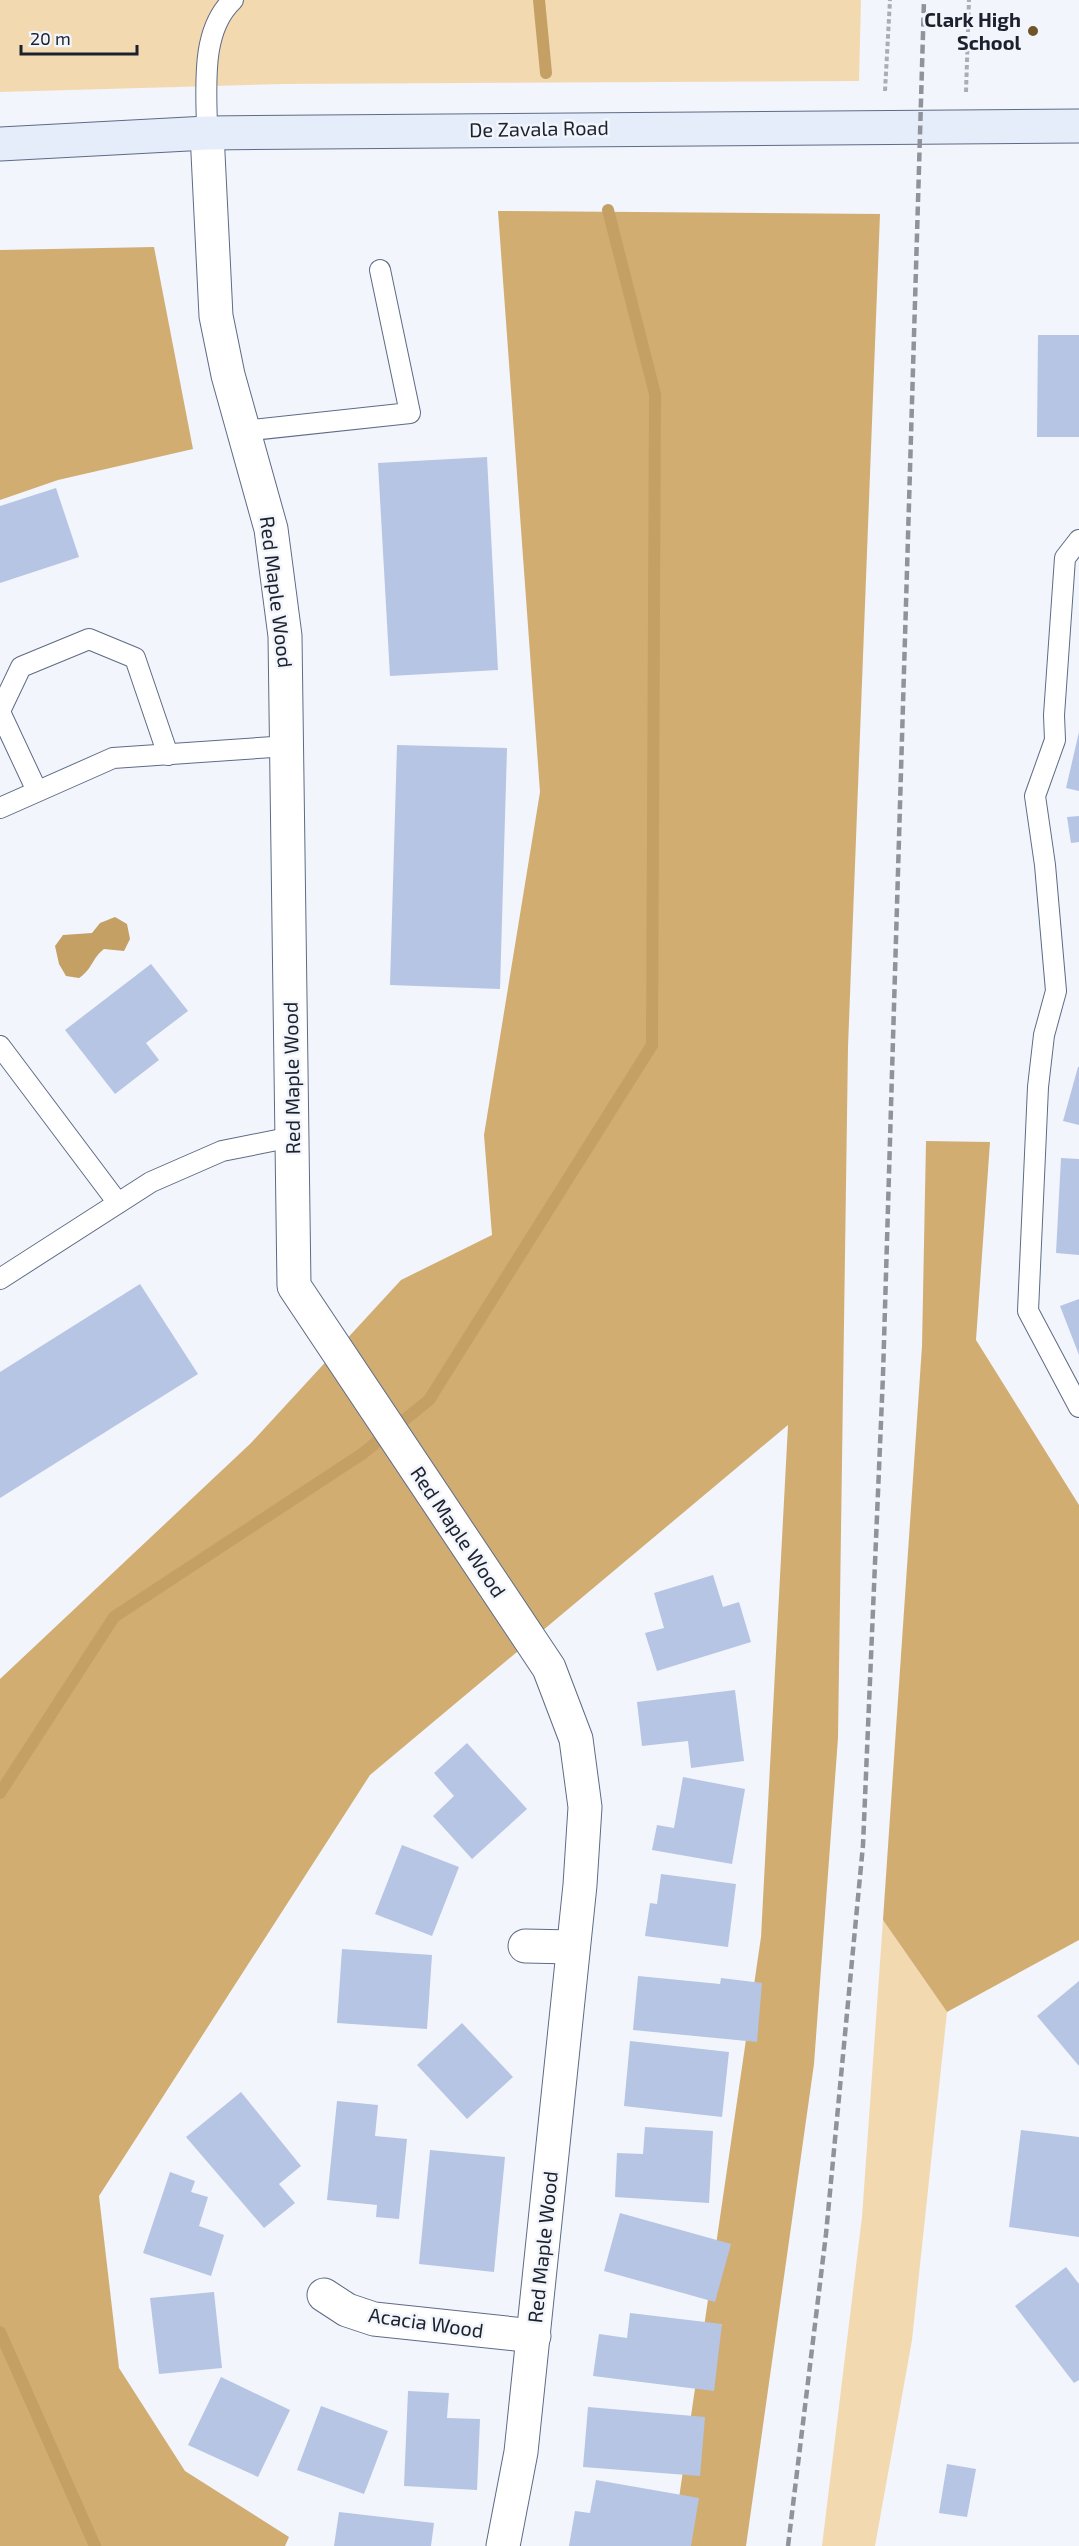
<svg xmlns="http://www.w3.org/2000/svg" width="1079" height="2546" viewBox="0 0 1079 2546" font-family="'Exo 2',sans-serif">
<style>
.green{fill:#f3d9b0}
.forest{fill:#d2ad72}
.water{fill:#c4a065}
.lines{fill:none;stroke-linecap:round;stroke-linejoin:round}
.stream{stroke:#c4a065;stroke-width:12}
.building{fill:#b6c5e4}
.service-casing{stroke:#5e6b86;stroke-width:22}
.minor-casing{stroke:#5e6b86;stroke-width:35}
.secondary-casing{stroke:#5e6b86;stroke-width:35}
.path{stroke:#a9adb5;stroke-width:4;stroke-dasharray:4.5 3;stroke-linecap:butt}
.service{stroke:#fff;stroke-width:20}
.minor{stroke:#fff;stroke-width:33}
.secondary{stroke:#e6edfa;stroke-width:33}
.rail{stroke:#8f949c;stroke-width:4.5;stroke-dasharray:9 4.5;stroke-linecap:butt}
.poi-dot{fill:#705527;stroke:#f2f5fb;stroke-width:2}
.labels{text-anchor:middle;stroke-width:5;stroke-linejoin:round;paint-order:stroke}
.poi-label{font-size:20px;font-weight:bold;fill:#1c222d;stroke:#f2f5fb;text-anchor:end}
.street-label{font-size:20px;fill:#1c222d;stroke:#f2f5fb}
</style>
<rect width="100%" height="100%" fill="#f2f5fb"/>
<g class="green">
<polygon points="0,0 861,0 859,81 283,84 0,92"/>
<polygon points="883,1920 947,2012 912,2340 875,2546 822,2546 862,2217"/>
</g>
<g class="forest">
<polygon points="498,211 880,214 848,1047 838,1738 814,2064 746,2546 672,2546 761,1937 788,1425 370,1775 99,2196 119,2368 185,2471 289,2537 285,2546 0,2546 0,1679 251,1443 401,1280 492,1235 484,1135 540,792"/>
<polygon points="154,247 193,449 58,480 0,500 0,250"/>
<polygon points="926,1141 990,1142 976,1340 1079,1505 1079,1940 947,2012 883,1920 922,1346"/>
</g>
<path class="water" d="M115 917 127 924 130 939 124 951 104 949C92 958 92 970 79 978L66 976 59 964 55 946 63 935 92 933 100 923Z"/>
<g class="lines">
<g class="stream">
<polyline points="539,0 546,73"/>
<polyline points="0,1793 114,1617 362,1454 429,1400 652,1045 655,394 608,210"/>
<polyline points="0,2332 95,2546"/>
</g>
</g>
<g class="building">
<polygon points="1038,335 1079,335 1079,437 1037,437"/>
<polygon points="487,457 498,670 390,676 378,463"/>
<polygon points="56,488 79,557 0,583 0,506"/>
<polygon points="1079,732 1079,791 1066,788"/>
<polygon points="397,745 507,748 500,989 390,985"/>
<polygon points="1079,816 1079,842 1071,843 1067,817"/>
<polygon points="151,964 188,1011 146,1043 159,1060 115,1094 65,1030"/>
<polygon points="1078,1067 1079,1067 1079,1125 1063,1121"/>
<polygon points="1061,1158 1079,1159 1079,1255 1056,1253"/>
<polygon points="140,1284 198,1374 0,1498 0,1372"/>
<polygon points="1079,1299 1079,1355 1060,1306"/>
<polygon points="713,1575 723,1607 739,1602 751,1642 657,1671 645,1633 664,1628 654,1593"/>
<polygon points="735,1690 744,1761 691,1768 688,1741 642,1746 637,1702"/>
<polygon points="467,1743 527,1809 472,1859 433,1816 454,1796 434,1773"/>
<polygon points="683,1777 745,1789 732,1864 652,1850 657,1825 674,1828"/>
<polygon points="402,1845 459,1867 432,1936 375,1914"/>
<polygon points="661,1874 736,1884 728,1947 645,1936 650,1903 657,1904"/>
<polygon points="342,1949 432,1955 427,2029 337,2023"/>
<polygon points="638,1976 720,1984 721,1978 762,1983 757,2042 633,2030"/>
<polygon points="1079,1981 1079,2066 1037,2016"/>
<polygon points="462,2023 513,2077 467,2119 417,2065"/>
<polygon points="630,2041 729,2052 722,2117 624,2106"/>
<polygon points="241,2092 301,2166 279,2184 295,2203 264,2228 186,2137"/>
<polygon points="337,2101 378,2105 375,2136 407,2139 399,2219 376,2217 377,2205 327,2200"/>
<polygon points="645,2127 713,2131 709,2203 615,2197 617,2153 643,2154"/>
<polygon points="1021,2130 1079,2137 1079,2237 1009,2227"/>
<polygon points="430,2150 505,2157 494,2272 419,2264"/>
<polygon points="170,2172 195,2181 191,2192 208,2197 199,2226 224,2235 211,2276 143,2253"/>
<polygon points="620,2213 731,2244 715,2302 604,2271"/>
<polygon points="1066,2267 1079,2284 1079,2380 1074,2383 1015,2306"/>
<polygon points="214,2292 222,2368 159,2374 150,2298"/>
<polygon points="630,2313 722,2324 714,2391 593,2376 599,2334 627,2338"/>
<polygon points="221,2377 290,2410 258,2477 188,2445"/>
<polygon points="408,2391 449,2393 447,2418 480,2419 477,2490 404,2486"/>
<polygon points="321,2406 388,2431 364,2494 297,2470"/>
<polygon points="588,2407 705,2417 700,2476 583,2467"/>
<polygon points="947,2464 976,2469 967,2517 939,2513"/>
<polygon points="596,2480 699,2498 691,2546 569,2546 575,2511 590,2513"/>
<polygon points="339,2512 434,2523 431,2546 334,2546"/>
</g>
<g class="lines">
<defs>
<g id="service">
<path d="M207 133C207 91 199 32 233 0"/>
<polyline points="243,431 410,413 380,270"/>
<polyline points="1079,540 1065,558 1054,715 1055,740 1035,796 1045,865 1056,991 1044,1035 1038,1087 1028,1311 1079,1407"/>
<polyline points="0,711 21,667 89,639 135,658 168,755"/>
<polyline points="0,712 37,791"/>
<polyline points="0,808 113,758 288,746"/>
<polyline points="0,1046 118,1203"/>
<polyline points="0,1279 151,1182 222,1151 292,1137"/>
</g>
<g id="minor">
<polyline points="207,133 216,316 228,375 271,529 285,636 294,1286 549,1668 576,1739 585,1807 580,1885 521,2452 503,2546"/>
<polyline points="525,1946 573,1947"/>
<polyline points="324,2295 347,2310 374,2319 534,2336"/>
</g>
<polyline id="secondary" points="0,144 207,133 1079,126"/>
</defs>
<use href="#service" class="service-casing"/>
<use href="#minor" class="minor-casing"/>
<use href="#secondary" class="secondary-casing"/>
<g class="path">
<polyline points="885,91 890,0"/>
<polyline points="966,92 969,0"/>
</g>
<use href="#service" class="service"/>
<use href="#minor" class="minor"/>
<use href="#secondary" class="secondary"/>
<polyline class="rail" points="788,2546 826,2234 863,1845 883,1375 924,0"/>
</g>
<circle class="poi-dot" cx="1033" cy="31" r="6"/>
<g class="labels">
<g class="poi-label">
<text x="1021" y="27">Clark High<tspan x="1021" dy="23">School</tspan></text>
</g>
<g class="street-label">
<text transform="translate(539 129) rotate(-1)" y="7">De Zavala Road</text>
<text transform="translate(276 592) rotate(83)" y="7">Red Maple Wood</text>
<text transform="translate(292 1078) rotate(-91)" y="7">Red Maple Wood</text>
<text transform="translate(458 1532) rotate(56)" y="7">Red Maple Wood</text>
<text transform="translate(543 2247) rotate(-84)" y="7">Red Maple Wood</text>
<text transform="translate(426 2323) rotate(8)" y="7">Acacia Wood</text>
</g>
</g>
<path d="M21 45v9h116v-9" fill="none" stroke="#1c222d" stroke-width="3"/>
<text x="30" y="45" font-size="18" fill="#1c222d" stroke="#f2f5fb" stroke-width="4.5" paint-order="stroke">20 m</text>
</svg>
